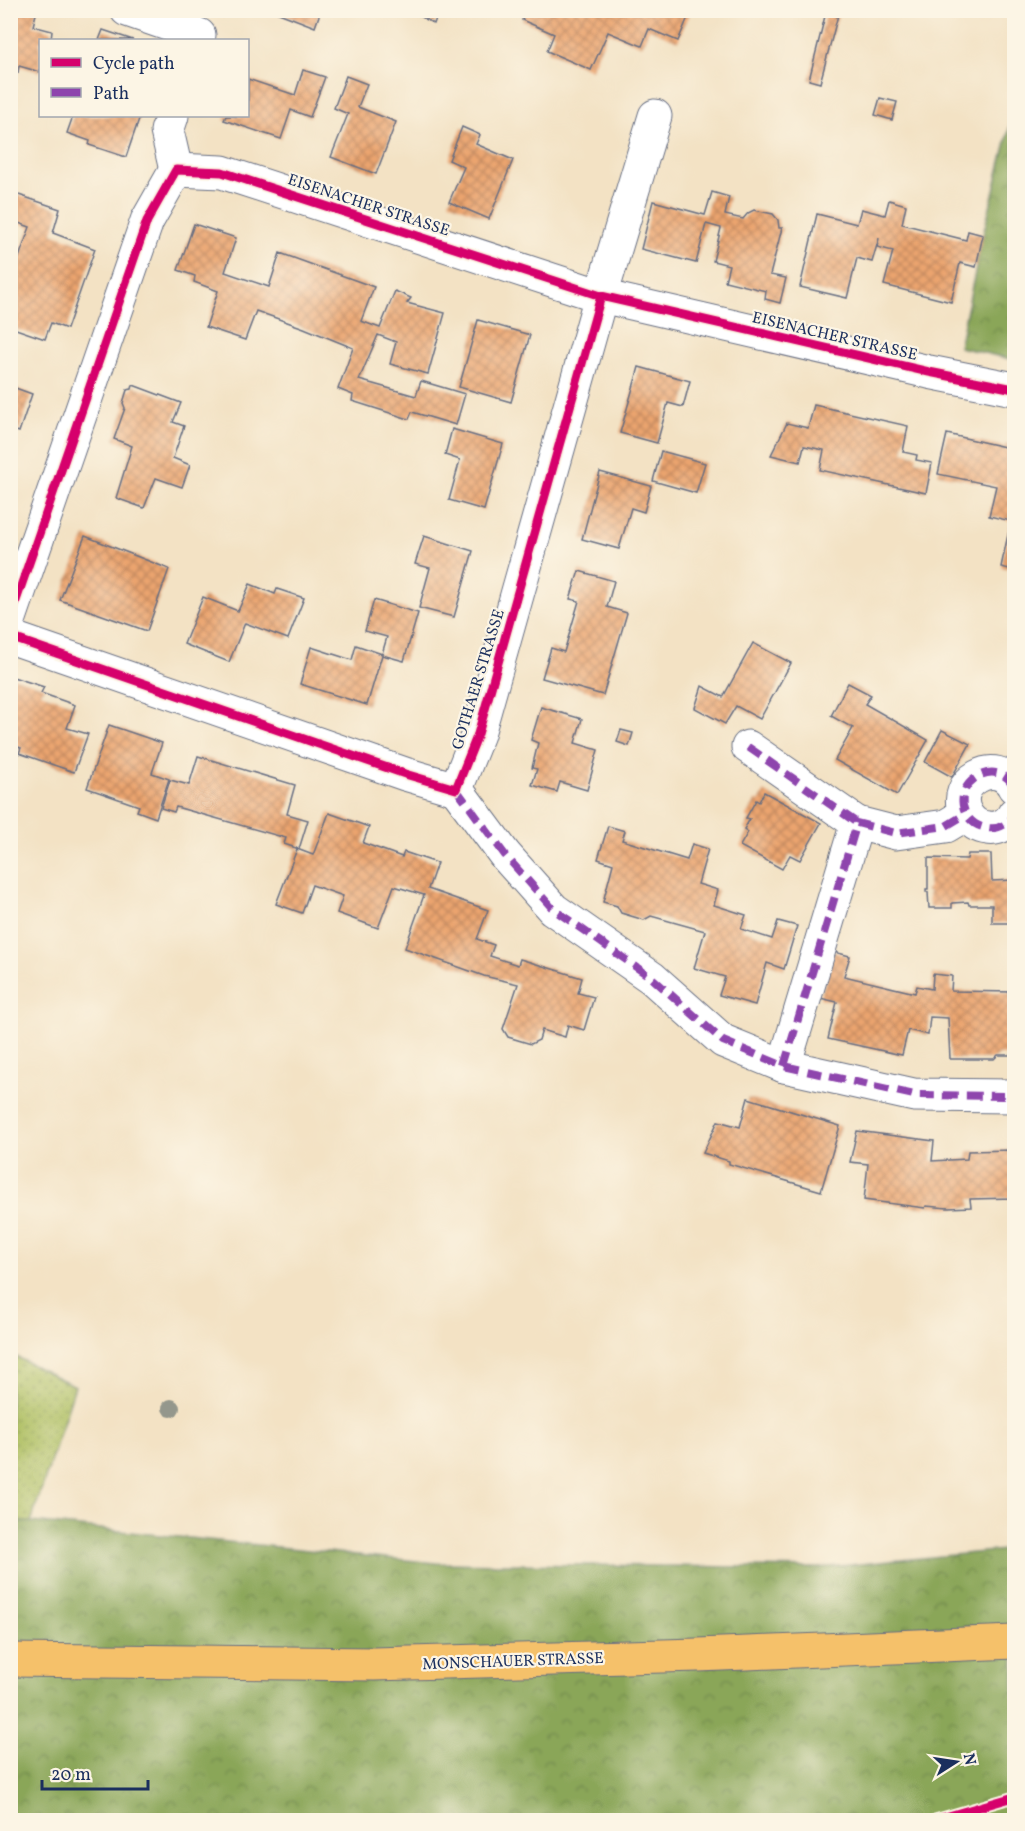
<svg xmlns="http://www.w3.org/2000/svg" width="1025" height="1831" viewBox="0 0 1025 1831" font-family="Vollkorn,serif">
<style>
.forest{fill:url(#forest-crowns);stroke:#526a5b;stroke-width:1.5}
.park{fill:url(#park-dots);stroke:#647760;stroke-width:1.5}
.building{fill:url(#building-cross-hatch)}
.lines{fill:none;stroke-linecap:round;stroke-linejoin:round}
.minor-casing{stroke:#676e82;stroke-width:35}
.major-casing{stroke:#676e82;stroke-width:35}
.minor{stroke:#fff;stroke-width:33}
.major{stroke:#f5c16b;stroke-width:33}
.quiet{stroke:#8e44ad;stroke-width:8;stroke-dasharray:15 8;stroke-linecap:butt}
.cycleway-casing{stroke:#fcf5e5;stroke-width:13}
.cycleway{stroke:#d6006c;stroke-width:9}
.tree{fill:#94978c}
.labels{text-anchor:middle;stroke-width:4.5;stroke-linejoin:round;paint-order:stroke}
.street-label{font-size:16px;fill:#1b2f5e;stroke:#fcf5e5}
</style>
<defs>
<pattern id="forest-crowns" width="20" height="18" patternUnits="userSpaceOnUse" patternTransform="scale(1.5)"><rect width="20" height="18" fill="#8aa658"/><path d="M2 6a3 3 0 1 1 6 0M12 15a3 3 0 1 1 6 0" fill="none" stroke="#70884c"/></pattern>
<pattern id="park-dots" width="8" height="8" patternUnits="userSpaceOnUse" patternTransform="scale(1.5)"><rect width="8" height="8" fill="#aebf62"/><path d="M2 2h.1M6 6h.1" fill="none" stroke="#8d9c54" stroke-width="1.8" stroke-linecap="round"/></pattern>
<pattern id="building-cross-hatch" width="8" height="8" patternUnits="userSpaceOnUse" patternTransform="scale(1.5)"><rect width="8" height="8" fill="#eba46e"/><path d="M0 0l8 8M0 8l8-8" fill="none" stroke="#be865e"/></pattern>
</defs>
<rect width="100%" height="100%" fill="#fcf5e5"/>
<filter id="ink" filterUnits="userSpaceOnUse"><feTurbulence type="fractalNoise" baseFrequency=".0167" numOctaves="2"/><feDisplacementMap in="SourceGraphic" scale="12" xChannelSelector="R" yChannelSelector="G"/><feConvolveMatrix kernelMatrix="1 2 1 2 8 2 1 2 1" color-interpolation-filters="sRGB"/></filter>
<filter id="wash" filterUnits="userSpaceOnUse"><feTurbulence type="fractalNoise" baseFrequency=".008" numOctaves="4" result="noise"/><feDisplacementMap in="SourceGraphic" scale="24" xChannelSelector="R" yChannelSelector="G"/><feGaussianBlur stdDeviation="1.35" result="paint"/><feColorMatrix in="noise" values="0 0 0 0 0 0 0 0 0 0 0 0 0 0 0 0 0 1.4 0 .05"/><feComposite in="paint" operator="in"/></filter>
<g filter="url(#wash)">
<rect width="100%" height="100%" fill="#f3e2c4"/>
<g class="forest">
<polygon points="1014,109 1014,360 959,347 983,235"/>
<polygon points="11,1522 31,1522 436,1563 818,1568 1014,1549 1014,1820 11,1820"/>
</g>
<polygon class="park" points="10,1354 75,1386 31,1522 11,1522"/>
<g id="blocks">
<g class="building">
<polygon points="10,10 37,10 33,26 52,31 51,40 40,40 40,72 19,66 18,73 10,70"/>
<polygon points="271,10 321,10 315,27"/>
<polygon points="409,10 439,10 434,24"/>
<polygon points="526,10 691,10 678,41 649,29 642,46 608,32 591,70 547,51 554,34 522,20"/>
<polygon points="826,12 838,15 820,83 809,80"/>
<polygon points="103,30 133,40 99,40"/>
<polygon points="303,70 325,77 310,117 291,110 281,139 224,120 226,116 248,116 248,79 295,95"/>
<polygon points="346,76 367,84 358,107 396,122 376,174 331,157 348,114 334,108"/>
<polygon points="880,98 897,102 892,120 875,115"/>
<polygon points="73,116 140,116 126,157 89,145 90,141 67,133"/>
<polygon points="462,127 480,135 476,144 513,160 489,219 449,202 464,167 449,160"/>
<polygon points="10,192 60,209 53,233 95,249 67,329 51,323 45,339 10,327 10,282 30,227 10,220"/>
<polygon points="712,192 729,197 725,215 743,219 748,213 754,210 773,214 778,220 779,228 782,228 770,275 786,278 780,303 765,299 766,291 725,281 729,265 713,261 721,228 706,224 696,263 641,249 653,201 705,215"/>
<polygon points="889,200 906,205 902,224 966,240 968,231 983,235 976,267 960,263 951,302 884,285 893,251 877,247 879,238 872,262 857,258 847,298 800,287 817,214 857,224 861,209 885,215"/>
<polygon points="194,224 236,238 225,272 269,287 280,253 374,287 361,321 380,328 395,291 411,298 407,303 445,313 428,374 390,364 396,342 378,335 359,380 416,396 421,381 465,394 456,425 412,412 409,419 352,401 353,395 338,389 353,348 304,328 256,311 245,340 206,327 218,291 194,282 195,276 178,270"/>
<polygon points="478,320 530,335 511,402 459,387"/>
<polygon points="639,367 690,381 683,407 668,403 657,443 620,433"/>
<polygon points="133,385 181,403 173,422 184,426 173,458 190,465 182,487 156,478 144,508 116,498 132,446 114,439 125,408 123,403 127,390 132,389"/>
<polygon points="10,386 32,394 19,432 10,429"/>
<polygon points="814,405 908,426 903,452 917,455 916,460 932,463 926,493 820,470 824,450 804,446 800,462 771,455 787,423 808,428"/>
<polygon points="452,429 503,444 484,510 449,500 460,460 445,455"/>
<polygon points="947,434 1005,447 1005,444 1014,445 1014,570 1001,567 1011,521 989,516 996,486 938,474"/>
<polygon points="661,451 705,463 696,493 653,481"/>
<polygon points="600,472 651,486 644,512 631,508 619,549 582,539"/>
<polygon points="85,536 169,569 147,631 60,600"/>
<polygon points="424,536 473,551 454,617 419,608 430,568 415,564"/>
<polygon points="579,571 614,581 607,607 627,613 603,695 542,678 551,648 564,652 579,601 570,599"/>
<polygon points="250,584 275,594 277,589 304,598 288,639 245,623 229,662 184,644 203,597 238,611"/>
<polygon points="374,600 418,613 404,661 382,655 367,705 300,684 311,647 352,660 356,645 382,654 387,637 365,631"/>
<polygon points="753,643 791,663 760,719 736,706 725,724 695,708 702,686 723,697"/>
<polygon points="10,676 44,687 41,693 75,705 67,728 88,734 74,772 19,753 21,748 10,744"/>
<polygon points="848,683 871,695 865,704 928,740 897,795 835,760 853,728 831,716"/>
<polygon points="541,707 582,719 575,743 598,750 587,790 560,782 557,792 532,785 537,769 532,768 538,743 531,740"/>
<polygon points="109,725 162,743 152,773 169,779 156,818 137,811 139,806 87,788"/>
<polygon points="621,730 633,733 629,746 617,742"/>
<polygon points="942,730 970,744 952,777 925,762"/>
<polygon points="198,756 295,785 287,814 308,820 299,849 284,844 286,838 176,807 174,812 161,808 170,780 189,785"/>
<polygon points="764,792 821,823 800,860 790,855 782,869 740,846 748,832 744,829 750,819 746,818 756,800 759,802"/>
<polygon points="329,813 369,827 363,843 402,857 404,852 437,863 428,889 488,910 477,939 494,945 490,956 518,965 520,959 582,978 578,993 594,997 584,1030 568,1025 565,1037 542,1030 539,1040 531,1044 508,1037 503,1029 518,984 484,976 405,948 424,895 394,886 378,928 337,913 343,896 312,885 302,913 276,904 297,849 313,855"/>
<polygon points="608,826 625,831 622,840 687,860 692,844 708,849 698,884 718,890 714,905 746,915 741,929 772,939 778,921 797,926 784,969 767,963 755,1005 719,995 725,977 694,968 705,931 651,916 644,920 621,913 617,906 603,902 613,864 598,859"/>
<polygon points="968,854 991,854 992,881 1014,880 1014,923 992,923 992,905 969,905 968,902 952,903 952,908 929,908 928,892 926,892 926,889 928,889 928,858 967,859"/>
<polygon points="834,952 850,956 844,976 915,993 917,986 932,989 933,974 952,976 951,991 1014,992 1014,1055 998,1055 994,1059 950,1059 948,1018 930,1017 928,1035 908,1030 902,1055 828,1039 837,1002 820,998"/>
<polygon points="748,1098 840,1126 821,1191 729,1164 729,1161 703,1153 718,1121 740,1127"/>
<polygon points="857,1131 934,1141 932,1161 967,1159 968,1151 1014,1150 1014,1198 970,1199 971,1207 948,1208 926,1206 925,1208 864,1200 868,1164 850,1162"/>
</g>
</g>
</g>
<g filter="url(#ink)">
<use href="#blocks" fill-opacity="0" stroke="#676e82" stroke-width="1.5"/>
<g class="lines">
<defs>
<g id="minor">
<polyline points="127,10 199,35"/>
<polyline points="172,116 167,131 176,170"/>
<polyline points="10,618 147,221 176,170 222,172 601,296 929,372 1014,389"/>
<polyline points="10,637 405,774 456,789 478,734 601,296 655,116"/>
<polyline points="748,747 857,823"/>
<path d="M1014 787C998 755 949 782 966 814 971 822 977 827 988 828 998 830 1010 823 1014 814"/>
<polyline points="456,789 505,855 553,909 652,978 723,1041 784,1066 914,1095 1014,1096"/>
<polyline points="784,1066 857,823 896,833 946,826 966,814"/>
</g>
<polyline id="major" points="10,1660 374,1664 698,1655 1014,1642"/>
</defs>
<use href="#minor" class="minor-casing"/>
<use href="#major" class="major-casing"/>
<use href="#minor" class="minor"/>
<use href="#major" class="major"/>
<g class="quiet">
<polyline points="748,747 857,823"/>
<path d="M1014 787C998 755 949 782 966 814 971 822 977 827 988 828 998 830 1010 823 1014 814"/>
<polyline points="456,789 505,855 553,909 652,978 723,1041 784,1066 914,1095 1014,1096"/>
<polyline points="784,1066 857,823 896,833 946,826 966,814"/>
</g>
<defs>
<g id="cycleway">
<polyline points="10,618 147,221 176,170 222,172 601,296 929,372 1014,389"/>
<polyline points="10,637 405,774 456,789 478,734 601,296"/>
<polyline points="935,1820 1014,1797"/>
</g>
</defs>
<use href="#cycleway" class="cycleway-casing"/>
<use href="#cycleway" class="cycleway"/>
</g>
<circle class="tree" cx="171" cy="1408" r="9"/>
</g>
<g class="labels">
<g class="street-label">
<text transform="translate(369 204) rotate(18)" y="6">EISENACHER STRASSE</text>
<text transform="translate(835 335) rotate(13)" y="6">EISENACHER STRASSE</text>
<text transform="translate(477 679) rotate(-73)" y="6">GOTHAER STRASSE</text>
<text transform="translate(513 1660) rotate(-2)" y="6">MONSCHAUER STRASSE</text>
</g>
</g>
<rect width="1025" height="1831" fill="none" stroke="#fcf5e5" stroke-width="36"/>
<rect x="39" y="39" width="210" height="78" fill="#fcf5e5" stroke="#a2a6af" stroke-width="1.5"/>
<rect x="51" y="58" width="30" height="9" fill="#d6006c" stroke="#a2a6af" stroke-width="1.5"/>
<text x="93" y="69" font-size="18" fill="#1b2f5e">Cycle path</text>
<rect x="51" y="88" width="30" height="9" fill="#8e44ad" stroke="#a2a6af" stroke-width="1.5"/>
<text x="93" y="99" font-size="18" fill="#1b2f5e">Path</text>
<g transform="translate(956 1762) rotate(78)" stroke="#fcf5e5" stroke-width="4.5" paint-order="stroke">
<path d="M0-4.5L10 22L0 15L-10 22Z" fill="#1b2f5e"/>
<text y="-9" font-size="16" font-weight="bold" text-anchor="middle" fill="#1b2f5e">N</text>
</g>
<path d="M42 1780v9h106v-9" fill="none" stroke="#1b2f5e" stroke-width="3"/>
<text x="51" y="1780" font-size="18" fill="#1b2f5e" stroke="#fcf5e5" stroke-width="4.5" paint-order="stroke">20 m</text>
</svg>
